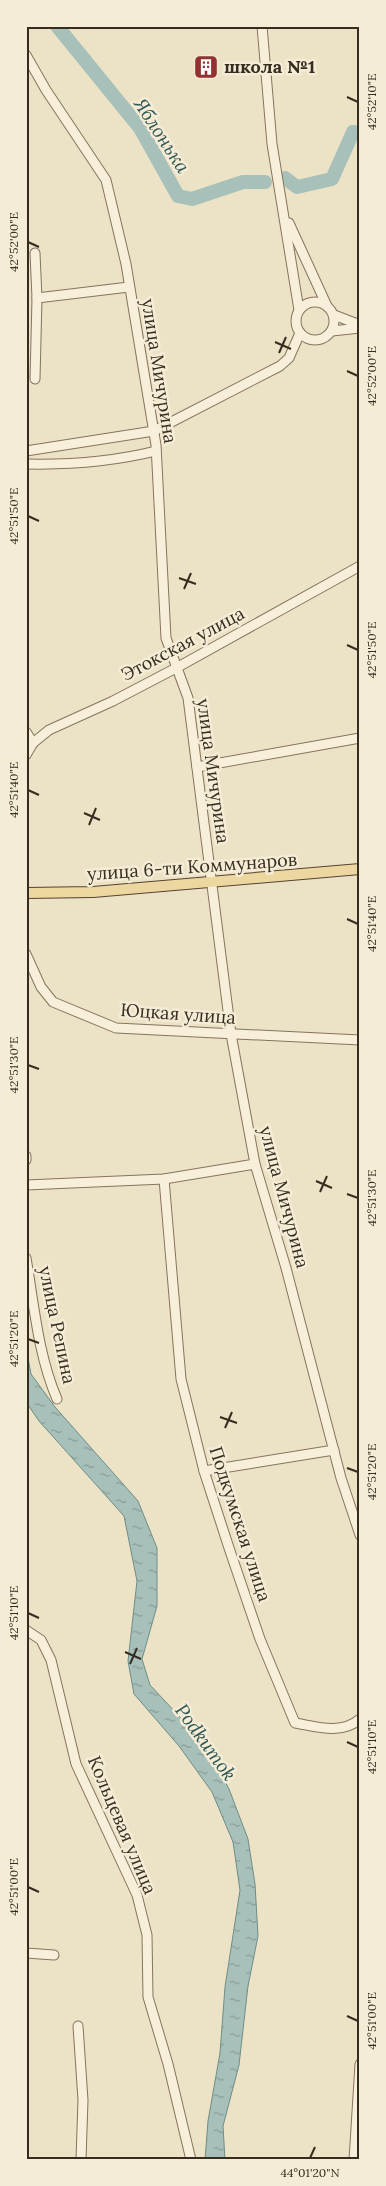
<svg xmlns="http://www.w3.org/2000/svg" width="386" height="2186" viewBox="0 0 386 2186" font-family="Lora,serif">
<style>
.water{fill:url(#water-ripples);stroke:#6e8e87}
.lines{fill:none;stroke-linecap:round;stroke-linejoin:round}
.river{stroke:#a7c0b9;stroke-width:14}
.minor-casing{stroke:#86745d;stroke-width:11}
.major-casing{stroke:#554231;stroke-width:12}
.minor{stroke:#f7efd9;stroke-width:9}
.major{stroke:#edd7a0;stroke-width:10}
.ticks{fill:none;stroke:#372c20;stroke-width:2}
.labels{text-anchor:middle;stroke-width:5;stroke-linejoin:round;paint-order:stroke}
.poi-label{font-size:18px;font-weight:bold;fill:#372c20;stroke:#f4ecd5;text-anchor:start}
.street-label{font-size:18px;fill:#372c20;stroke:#f4ecd5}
.water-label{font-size:19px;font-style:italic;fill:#305655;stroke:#f4ecd5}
.neatline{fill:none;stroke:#372c20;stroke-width:2}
.ticks-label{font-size:12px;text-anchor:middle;fill:#372c20}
</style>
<defs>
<pattern id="water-ripples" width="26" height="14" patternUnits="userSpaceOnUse" patternTransform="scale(1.25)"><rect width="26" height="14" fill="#a7c0b9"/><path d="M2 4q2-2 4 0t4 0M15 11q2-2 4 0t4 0" fill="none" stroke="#899c96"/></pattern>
</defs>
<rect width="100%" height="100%" fill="#ece2c6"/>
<polygon class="water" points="26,1347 31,1374 55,1407 138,1501 157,1548 157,1606 142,1659 150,1685 205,1744 229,1789 248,1839 255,1884 258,1936 248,1986 239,2065 223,2126 225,2160 205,2160 208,2121 220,2053 225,1987 240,1890 233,1842 212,1792 179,1746 134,1694 128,1661 137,1581 124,1516 39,1421 26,1402"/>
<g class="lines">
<g class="river">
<polyline points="57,26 140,128 178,196 192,199 243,182 265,182"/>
<polyline points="285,178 297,187 332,179 353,132 360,133"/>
</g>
<defs>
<g id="minor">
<polyline points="262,26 272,144 299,310"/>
<polyline points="26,55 46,90 106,180 126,264 156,445 166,638 188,698 231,1034 255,1164 286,1268 341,1478 360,1535"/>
<polyline points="289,223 327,306"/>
<polyline points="35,253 37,298 35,379"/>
<polyline points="37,298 129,287"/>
<circle cx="315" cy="321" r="19"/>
<polyline points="334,315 360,325"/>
<polyline points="332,331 360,328"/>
<polyline points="26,451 154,431 280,366 289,358 300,333"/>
<path d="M26 464C69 465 115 461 156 451"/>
<polyline points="26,732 33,743"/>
<polyline points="26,755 33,743 49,730 113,701 178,667 360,566"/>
<polyline points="197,767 360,738"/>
<polyline points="26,954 41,987 53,1002 116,1028 360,1040"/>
<polyline points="26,1156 26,1160"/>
<path d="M164 1179 181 1379 204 1471 229 1548 260 1639 295 1723C318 1727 341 1735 360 1719"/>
<polyline points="26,1185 164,1179 255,1164"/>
<path d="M26 1258C34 1304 38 1355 57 1399"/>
<polyline points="204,1471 334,1450"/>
<polyline points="26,1630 41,1640 51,1660 76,1764 137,1895 147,1935 148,1997 168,2064 191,2160"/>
<polyline points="26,1953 54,1955"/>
<polyline points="78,2026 83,2100 81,2160"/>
<polyline points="354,2160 360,2064"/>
</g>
<polyline id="major" points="26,893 93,892 360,869"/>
</defs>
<use href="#minor" class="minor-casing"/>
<use href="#major" class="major-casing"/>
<use href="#minor" class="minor"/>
<use href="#major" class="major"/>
</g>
<path class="ticks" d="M347 97 358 102M28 242 39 247M275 342 291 349M279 353 286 337M347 371 358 376M28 516 39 521M179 578 196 584M184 589 191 573M347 645 358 650M28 790 39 795M84 813 100 820M89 825 96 808M347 919 358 924M28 1065 39 1069M316 1181 332 1188M320 1192 327 1176M347 1194 358 1198M28 1339 39 1343M220 1417 237 1423M225 1428 232 1412M347 1468 358 1472M28 1613 39 1618M125 1652 141 1659M130 1664 137 1648M347 1742 358 1747M28 1887 39 1892M347 2016 358 2021M310 2158 315 2147"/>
<defs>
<symbol id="building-square" viewBox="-11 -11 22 22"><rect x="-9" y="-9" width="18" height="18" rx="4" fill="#923230" stroke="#f4ecd5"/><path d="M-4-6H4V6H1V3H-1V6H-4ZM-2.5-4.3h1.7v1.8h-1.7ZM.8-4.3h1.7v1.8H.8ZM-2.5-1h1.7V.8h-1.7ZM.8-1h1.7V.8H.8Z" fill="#fff"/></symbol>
</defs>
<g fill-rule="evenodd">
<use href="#building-square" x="192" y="53" width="28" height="28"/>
</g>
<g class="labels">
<g class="poi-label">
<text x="224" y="73">школа №1</text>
</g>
<g class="street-label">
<text transform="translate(159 371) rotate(81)" y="6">улица Мичурина</text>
<text transform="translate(183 644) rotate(-28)" y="6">Этокская улица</text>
<text transform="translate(213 771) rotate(82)" y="6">улица Мичурина</text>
<text transform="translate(192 867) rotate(-4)" y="6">улица 6-ти Коммунаров</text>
<text transform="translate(178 1014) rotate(4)" y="6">Юцкая улица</text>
<text transform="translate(284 1197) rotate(75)" y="6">улица Мичурина</text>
<text transform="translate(57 1325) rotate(78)" y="6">улица Репина</text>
<text transform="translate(240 1524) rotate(72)" y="6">Подкумская улица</text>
<text transform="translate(122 1825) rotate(67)" y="6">Кольцевая улица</text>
</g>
<g class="water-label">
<text transform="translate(162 135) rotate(57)" y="7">Яблонька</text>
<text transform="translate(206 1742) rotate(54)" y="7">Podkumok</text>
</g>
</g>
<rect width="386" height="2186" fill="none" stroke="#f4ecd5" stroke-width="55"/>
<rect x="28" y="28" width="330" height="2130" class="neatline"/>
<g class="ticks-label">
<text transform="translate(372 102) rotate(-90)" y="4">42°52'10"E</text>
<text transform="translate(14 242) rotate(-90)" y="4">42°52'00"E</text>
<text transform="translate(372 376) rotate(-90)" y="4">42°52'00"E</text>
<text transform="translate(14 516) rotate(-90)" y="4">42°51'50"E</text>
<text transform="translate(372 650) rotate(-90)" y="4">42°51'50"E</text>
<text transform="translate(14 790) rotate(-90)" y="4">42°51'40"E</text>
<text transform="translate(372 924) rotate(-90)" y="4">42°51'40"E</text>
<text transform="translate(14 1065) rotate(-90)" y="4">42°51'30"E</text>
<text transform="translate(372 1198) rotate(-90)" y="4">42°51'30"E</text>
<text transform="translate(14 1339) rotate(-90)" y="4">42°51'20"E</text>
<text transform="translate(372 1472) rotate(-90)" y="4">42°51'20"E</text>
<text transform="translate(14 1613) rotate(-90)" y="4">42°51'10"E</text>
<text transform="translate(372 1747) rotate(-90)" y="4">42°51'10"E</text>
<text transform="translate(14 1887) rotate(-90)" y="4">42°51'00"E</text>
<text transform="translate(372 2021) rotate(-90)" y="4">42°51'00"E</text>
<text x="310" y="2177">44°01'20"N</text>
</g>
</svg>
